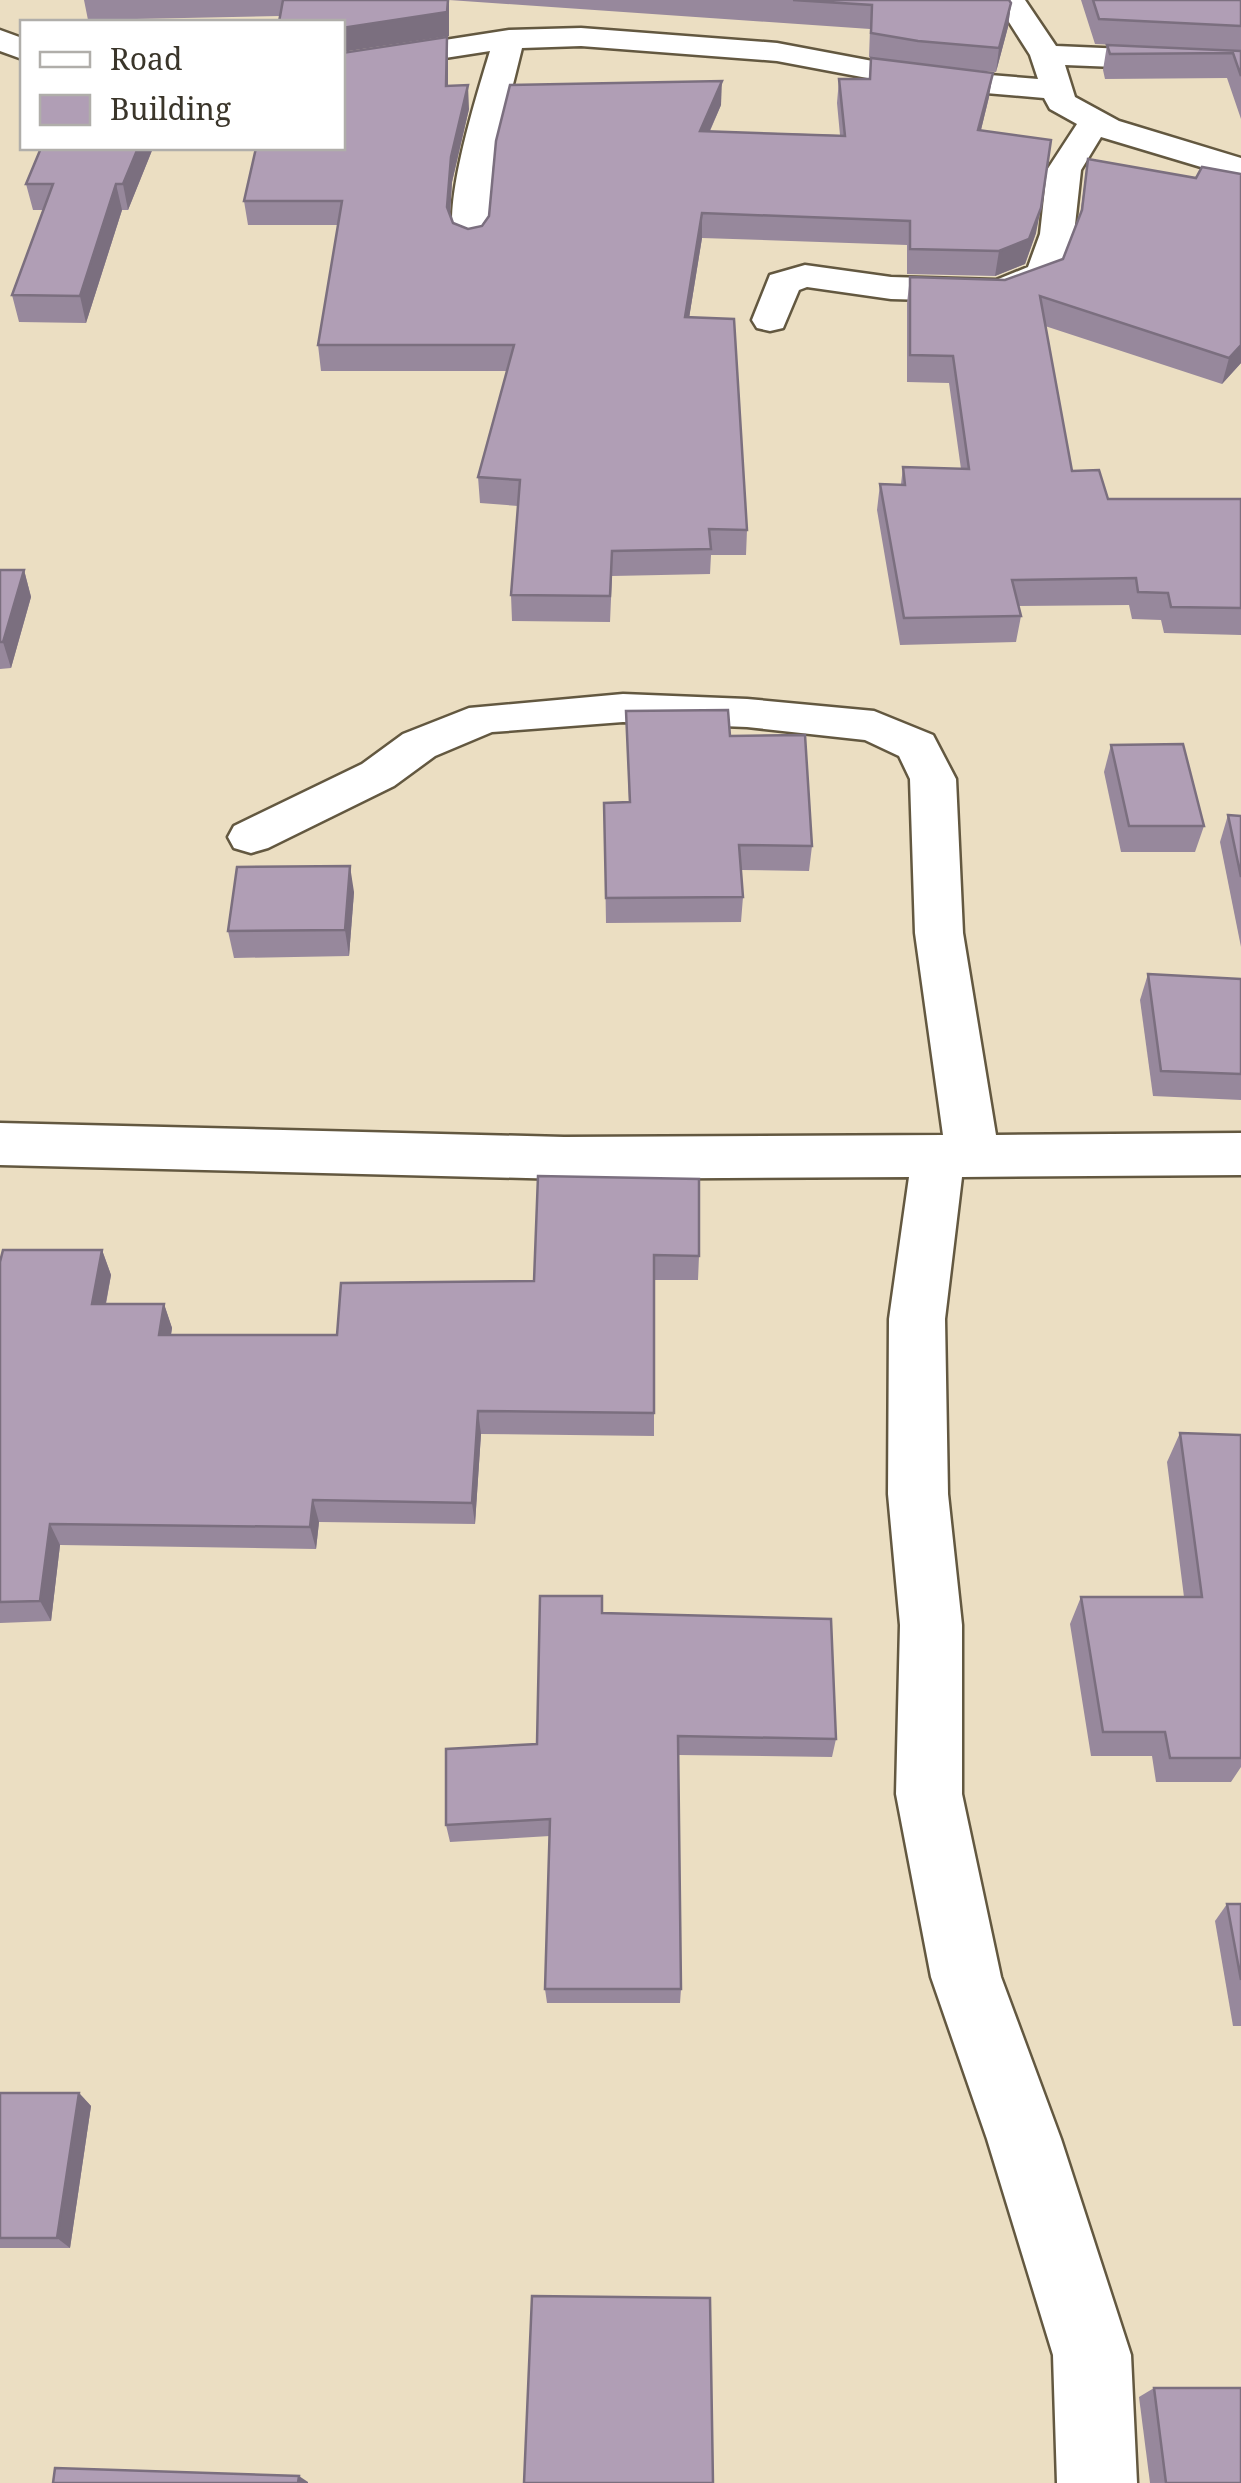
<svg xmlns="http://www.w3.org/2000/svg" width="1241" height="2483" viewBox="0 0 1241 2483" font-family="'Noto Serif',serif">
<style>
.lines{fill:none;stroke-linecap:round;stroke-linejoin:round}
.minor-casing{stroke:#635840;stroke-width:5}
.minor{fill:#fff;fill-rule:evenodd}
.wall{fill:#97889c}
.shaded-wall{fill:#7b6f7f}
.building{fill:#b09eb5;stroke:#7b6f7f;stroke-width:2.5}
</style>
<rect width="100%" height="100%" fill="#ebdec2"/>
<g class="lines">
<defs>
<g id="minor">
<path d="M995 0H1025L1056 46 1241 54V72L1065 65 1075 97 1119 121 1241 158V179L1101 137 1081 170 1074 234 1057 281 1001 302 891 299 807 287 799 290 783 328 770 331 757 328 752 320 770 275 805 265 891 277 996 280 1028 267 1040 234 1047 170 1077 124 1050 109 1044 98 915 87 777 61 581 46 522 48 493 165 487 240 482 247 470 250 458 247C437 218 479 88 490 51L342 74V56L509 30 581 28 777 43 915 69 1038 79 1030 55Z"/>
<polygon points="0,30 22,38 22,59 0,51"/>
<polygon points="623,694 747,699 874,711 933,735 956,779 963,933 996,1135 1241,1133 1241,1175 962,1177 945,1319 948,1494 962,1625 962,1794 1001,1977 1061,2139 1131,2355 1137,2483 1057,2483 1053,2355 987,2139 931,1977 896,1794 900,1625 888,1494 889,1319 909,1177 564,1179 0,1165 0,1123 564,1137 943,1135 915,933 910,779 899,756 865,740 747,727 623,722 492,732 435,756 394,786 268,848 251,853 234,848 228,837 234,826 362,764 403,734 469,708"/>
</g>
</defs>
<use href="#minor" class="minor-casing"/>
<use href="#minor" class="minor"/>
</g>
<g class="wall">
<polygon points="84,0 1009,0 1011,3 1008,27 996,72 956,69 989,97 981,130 1036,233 1025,264 995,276 907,274 907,245 702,238 689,318 747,530 746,555 711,555 710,574 612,576 610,622 512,621 511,595 518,506 480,503 478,477 508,371 321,371 318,345 338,225 248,225 244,201 448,61 448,86 469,109 452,182 450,216 453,223 468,229 482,226 721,105 710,131 840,135 837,103 839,79 869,79 871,58 891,61 869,57 870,29 449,0 449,36 280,16 88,20"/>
<polygon points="1081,0 1241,0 1241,119 1227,78 1105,79 1103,70 1107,45 1184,48 1095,44"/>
<polygon points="41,148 153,148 128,210 122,210 86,323 19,322 12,295 43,210 33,210 26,184"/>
<polygon points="1088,159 1241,363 1222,384 1045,326 1072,471 1108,499 1241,499 1241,635 1164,633 1161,620 1132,619 1129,605 1018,606 1021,616 1016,642 900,645 877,510 880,484 901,484 903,467 961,469 949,383 907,382 907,303 910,277 1005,280 1063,259 1080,216"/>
<polygon points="0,570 24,570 31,597 11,668 0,669"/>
<polygon points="626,711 730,736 812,846 809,871 741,870 743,897 741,922 606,923 604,803 629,802"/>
<polygon points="1111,745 1204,826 1195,852 1121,852 1104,772"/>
<polygon points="1228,815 1241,816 1241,947 1220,842"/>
<polygon points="354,892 349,956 234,958 228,931"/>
<polygon points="1148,974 1241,979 1241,1100 1153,1096 1140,1000"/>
<polygon points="538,1176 699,1256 698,1280 654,1280 654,1436 481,1434 475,1524 319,1522 316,1549 60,1545 51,1621 0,1623 0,1262 102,1250 111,1275 106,1304 164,1304 172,1328 171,1335 337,1335 534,1281"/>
<polygon points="1180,1433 1241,1435 1241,1767 1231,1782 1156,1782 1152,1756 1091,1756 1070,1624 1081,1597 1184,1597 1167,1462"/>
<polygon points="603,1613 836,1739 832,1757 678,1755 681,1989 680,2003 547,2003 545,1989 550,1836 450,1842 446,1825 537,1744"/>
<polygon points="1227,1904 1241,1904 1241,2026 1233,2026 1215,1921"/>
<polygon points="0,2093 79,2093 91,2106 70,2248 0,2248"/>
<polygon points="1154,2388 1241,2483 1150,2483 1139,2397"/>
</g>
<g class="shaded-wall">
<polygon points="449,0 449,36 342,52 342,28"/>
<polygon points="1011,3 1008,27 996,72 999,48"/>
<polygon points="447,37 448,61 448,110 446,86"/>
<polygon points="993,73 989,97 975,154 978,130"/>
<polygon points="722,81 721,105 699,155 700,131"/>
<polygon points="468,85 469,109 452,182 449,232 447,207 451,157"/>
<polygon points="138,148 153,148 128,210 123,184"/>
<polygon points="116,184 122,210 86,323 80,296"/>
<polygon points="1041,208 1036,233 1025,264 995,276 999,251"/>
<polygon points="702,213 702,238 685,343 685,317"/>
<polygon points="1241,345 1241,363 1222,384 1229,358"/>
<polygon points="24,570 31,597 11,668 3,642"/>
<polygon points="350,866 354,892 349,956 345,930"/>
<polygon points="102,1250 111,1275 101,1328 92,1304"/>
<polygon points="164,1304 172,1328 167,1359 159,1335"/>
<polygon points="478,1411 481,1434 475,1524 472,1503"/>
<polygon points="313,1500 319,1522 316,1549 310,1527"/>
<polygon points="50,1524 60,1545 51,1621 40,1601"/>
<polygon points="79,2093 91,2106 70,2248 57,2238"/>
<polygon points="299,2476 308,2482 308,2483 298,2483"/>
</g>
<g class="building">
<polygon points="283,0 448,0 447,12 342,28 342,22 279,22"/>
<polygon points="793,0 1009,0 1011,3 999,48 918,41 871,33 872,5"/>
<polygon points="1093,0 1241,0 1241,26 1099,19"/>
<polygon points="447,37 446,86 468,85 451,157 447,207 453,223 468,229 482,226 489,216 496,141 510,85 722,81 700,131 845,136 839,79 870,79 871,58 993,73 978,130 1051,140 1041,208 1029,239 999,251 910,249 910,221 702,213 685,317 734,319 747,530 709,529 711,549 612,551 610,596 511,595 520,480 478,477 514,345 318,345 342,201 244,201 256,148 342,148 342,53"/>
<polygon points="1107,45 1241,51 1241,76 1233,53 1110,54"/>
<polygon points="41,148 138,148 123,184 116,184 80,296 12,295 53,184 26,184"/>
<polygon points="1088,159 1196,178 1202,167 1241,174 1241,345 1229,358 1040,296 1072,471 1099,470 1108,499 1241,499 1241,608 1171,607 1168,593 1138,592 1136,578 1012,580 1021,616 904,618 880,484 905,485 903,467 969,469 953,356 910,355 910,277 1005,280 1063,259 1082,210"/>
<polygon points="0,570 24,570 3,642 0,642"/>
<polygon points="728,710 730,736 805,735 812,846 739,845 743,897 606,898 604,803 630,802 626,711"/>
<polygon points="1183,744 1204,826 1129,826 1111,745"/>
<polygon points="1228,815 1241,816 1241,877"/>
<polygon points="350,866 345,930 228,931 237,867"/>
<polygon points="1148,974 1241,979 1241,1074 1161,1071"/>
<polygon points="538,1176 699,1179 699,1256 654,1255 654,1413 478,1411 472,1503 313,1500 310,1527 50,1524 40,1601 0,1602 0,1262 3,1250 102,1250 92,1304 164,1304 159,1335 337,1335 341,1283 534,1281"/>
<polygon points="1180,1433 1241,1435 1241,1758 1170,1758 1165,1732 1103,1732 1081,1597 1202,1597"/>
<polygon points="540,1596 602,1596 602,1613 831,1619 836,1739 678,1736 681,1989 545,1989 550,1819 446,1825 446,1749 537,1744"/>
<polygon points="1227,1904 1241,1904 1241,1980"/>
<polygon points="0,2093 79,2093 57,2238 0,2238"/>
<polygon points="532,2296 710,2298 713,2483 524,2483"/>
<polygon points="1154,2388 1241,2388 1241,2483 1166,2483"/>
<polygon points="55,2468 299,2476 298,2483 53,2483"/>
</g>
<rect x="20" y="20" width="325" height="130" fill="#ffffff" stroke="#b0aeaa" stroke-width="2.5"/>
<rect x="40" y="52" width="50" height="15" fill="#ffffff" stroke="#b0aeaa" stroke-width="2.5"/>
<text x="110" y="70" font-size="30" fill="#3a352a">Road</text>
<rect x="40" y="95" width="50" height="30" fill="#b09eb5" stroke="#b0aeaa" stroke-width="2.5"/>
<text x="110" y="120" font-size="30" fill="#3a352a">Building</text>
</svg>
